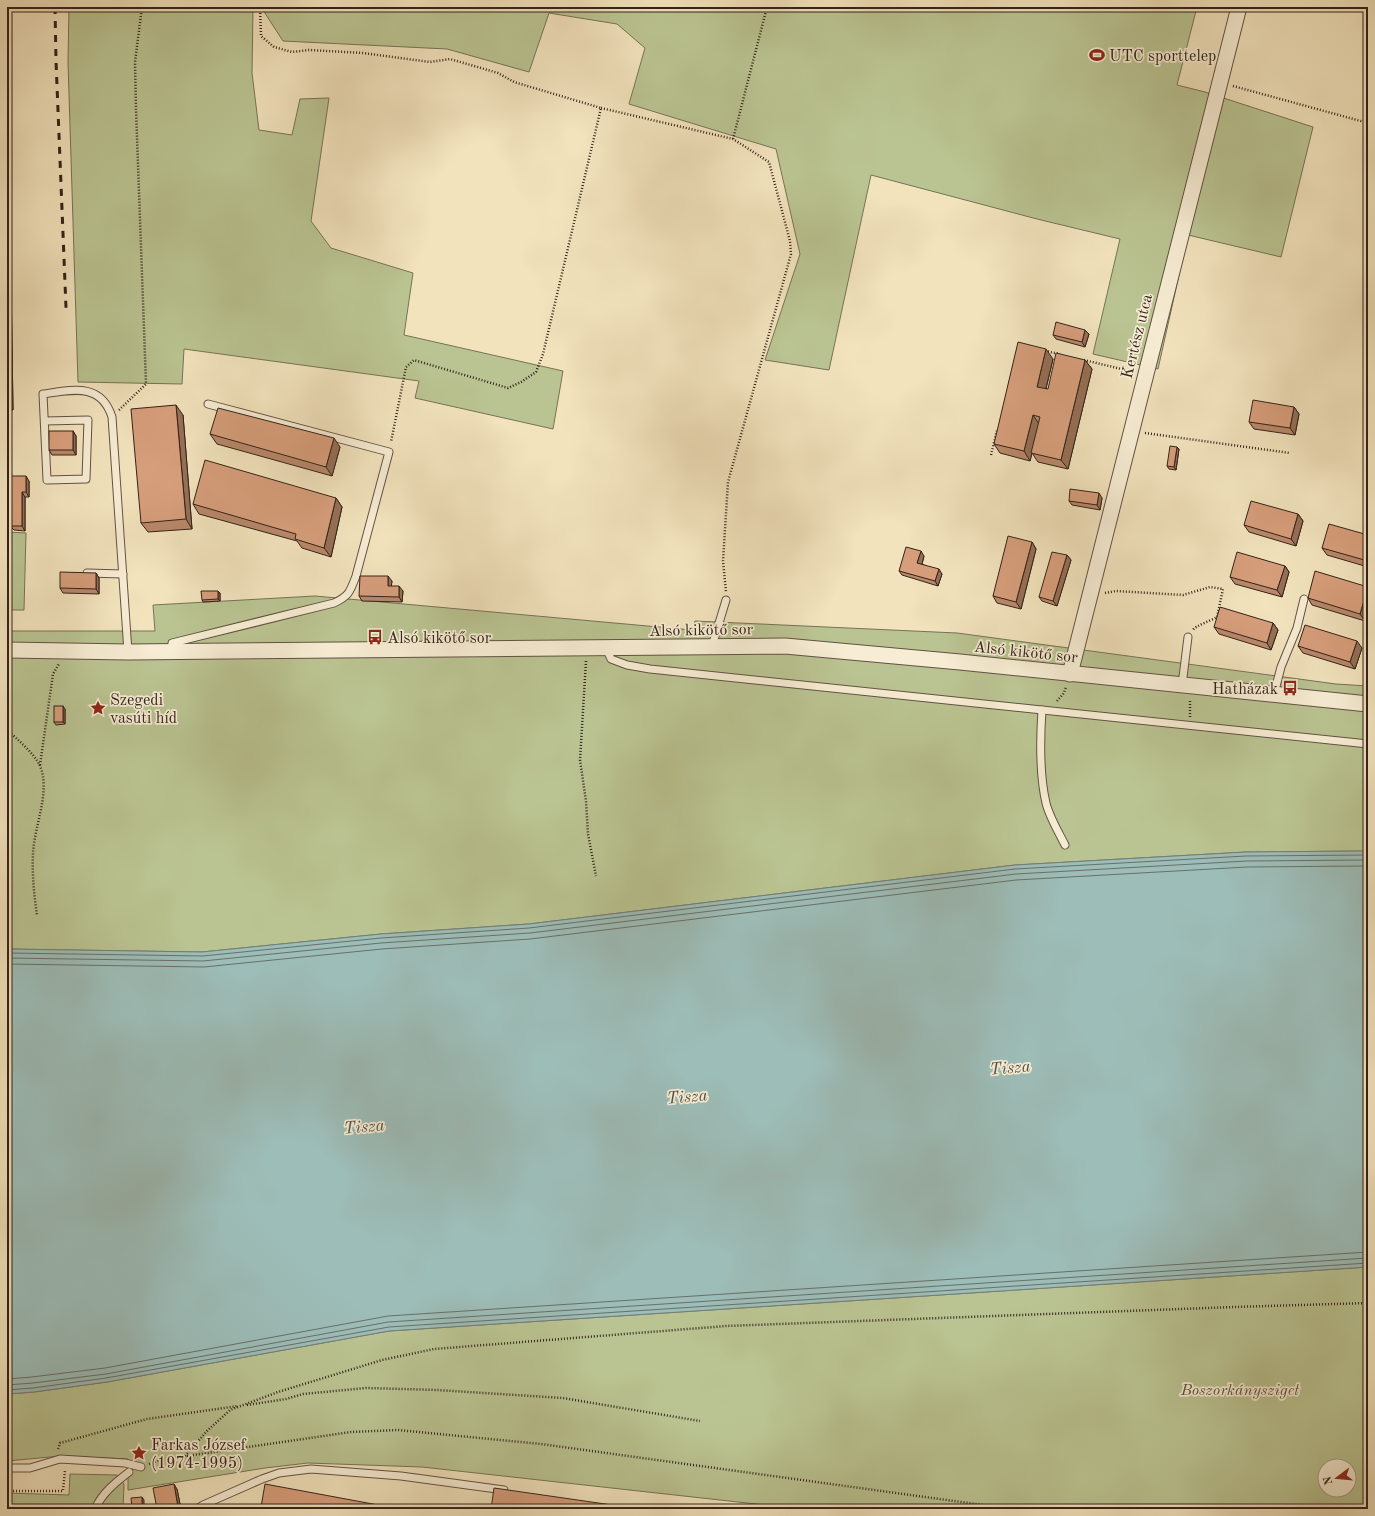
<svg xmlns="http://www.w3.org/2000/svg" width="1375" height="1516" viewBox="0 0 1375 1516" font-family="'Old Standard TT',serif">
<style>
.green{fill:#bac492;stroke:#767356;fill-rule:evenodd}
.water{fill:#9dbdb8;stroke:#727f79}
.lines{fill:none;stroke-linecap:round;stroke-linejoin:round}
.shore{stroke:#687069;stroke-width:1}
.service-casing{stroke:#625243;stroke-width:9}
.minor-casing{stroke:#625243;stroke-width:17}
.path{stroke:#32221a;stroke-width:2.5;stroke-dasharray:1 2;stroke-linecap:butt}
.service{stroke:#f7edd4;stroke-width:7}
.minor{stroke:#f7edd4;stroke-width:15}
.rail{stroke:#32221a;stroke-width:3;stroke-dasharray:7 7;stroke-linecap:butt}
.wall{fill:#b9886a;stroke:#32221a}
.shaded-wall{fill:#966f56;stroke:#32221a}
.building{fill:#d79e7b;stroke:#32221a}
.labels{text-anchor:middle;stroke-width:3.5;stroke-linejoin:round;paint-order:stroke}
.poi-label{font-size:16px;fill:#32221a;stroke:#f7edd4;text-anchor:start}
.street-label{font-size:16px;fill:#32221a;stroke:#f7edd4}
.park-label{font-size:16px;font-style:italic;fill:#5b533e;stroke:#f7edd4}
.water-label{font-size:17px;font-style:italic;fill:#525049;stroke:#f7edd4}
</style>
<rect width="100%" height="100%" fill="#f2e3bd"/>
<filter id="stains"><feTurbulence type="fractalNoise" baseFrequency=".005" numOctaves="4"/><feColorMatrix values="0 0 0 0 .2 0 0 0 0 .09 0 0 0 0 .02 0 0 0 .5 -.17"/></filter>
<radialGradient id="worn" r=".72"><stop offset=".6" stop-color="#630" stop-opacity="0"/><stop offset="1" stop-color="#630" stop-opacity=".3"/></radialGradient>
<g class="green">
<polygon points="69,7 253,7 252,73 259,130 292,135 300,99 329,98 311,221 331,248 413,273 404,335 563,371 553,429 415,398 419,381 184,349 182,384 78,382 68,62"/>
<polygon points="261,7 1197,7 1177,85 1205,92 1313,127 1281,257 1188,235 1158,369 1093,354 1120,239 1037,219 871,175 829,370 765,360 800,254 776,149 629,104 645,48 617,24 549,13 529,72 447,49 283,41"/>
<polygon points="7,532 26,533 24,610 7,610"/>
<polygon points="315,596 692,630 695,621 957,633 1336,684 1368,686 1368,851 1246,852 1015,865 529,924 381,934 202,952 7,949 7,631 155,631 153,605"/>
<path d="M1368 1267V1509H801L422 1467 308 1463 265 1468 128 1490V1459L61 1456 7 1461V1394L34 1392 107 1382 389 1331ZM1325 1466H1349V1490H1325Z"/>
<polygon points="70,1474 117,1475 124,1484 123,1509 7,1509 7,1493 69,1495"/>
</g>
<polygon class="water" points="1368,851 1368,1267 389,1331 107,1382 34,1392 7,1394 7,949 202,952 381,934 529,924 1015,865 1246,852"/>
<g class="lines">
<g class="shore">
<polyline points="7,953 203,956 381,938 529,928 1015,869 1246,856 1368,855"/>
<polyline points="7,958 203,961 381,943 530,933 1016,874 1247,861 1368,860"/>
<polyline points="7,964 204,967 382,949 530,939 1016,880 1247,867 1368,866"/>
<polyline points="7,1379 32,1377 105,1368 388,1316 1368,1252"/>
<polyline points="7,1385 33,1383 106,1374 388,1322 1368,1258"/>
<polyline points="7,1390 33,1388 106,1378 389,1327 1368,1263"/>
</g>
<defs>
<g id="service">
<path d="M45 421 88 420 86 479 47 480 43 394C72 390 101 382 112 417L128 652"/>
<polyline points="87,573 123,574"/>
<polyline points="712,646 726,600"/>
<polyline points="606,648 611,659 627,665 650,669 1368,744"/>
<path d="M171 652 172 643 334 603C349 596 350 592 356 576L389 452 208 404"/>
<polyline points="1182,685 1188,637"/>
<polyline points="1274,694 1281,667 1297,628 1304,599"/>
<path d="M1042 710C1040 740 1039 773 1046 803 1049 816 1059 833 1065 845"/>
<polyline points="7,1468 30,1468 60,1459 125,1463 141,1467"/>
<path d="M95 1509C102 1493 116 1482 129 1472"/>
<polyline points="197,1509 203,1505 262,1479 279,1473 311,1469 401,1476 504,1490"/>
</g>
<g id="minor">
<polyline points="7,650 128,652 785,646 960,662 1368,704"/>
<polyline points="1070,674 1239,7"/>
</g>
</defs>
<use href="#service" class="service-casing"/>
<use href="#minor" class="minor-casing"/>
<g class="path">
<polyline points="260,7 261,36 274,47 292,52 309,50 363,53 430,62 450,59 498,73 514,82 601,108 543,354 536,372 521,382 508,388 414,360 406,367 391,442"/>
<polyline points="1233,86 1368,123"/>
<polyline points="601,108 733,139 769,162 790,241 791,254 728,482 723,561 726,592"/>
<polyline points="733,139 767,7"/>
<polyline points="1045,351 1060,354"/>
<polyline points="1084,360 1134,372"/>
<polyline points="119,410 146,384 136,109 135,62 142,7"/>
<polyline points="1145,433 1290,453"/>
<polyline points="991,455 997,430"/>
<path d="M1105 593 1116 591 1183 595 1210 587 1223 589 1217 617C1210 621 1195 626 1193 630"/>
<polyline points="586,661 580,760 586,801 588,834 596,876"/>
<polyline points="1057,701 1064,693 1066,687"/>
<polyline points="1190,717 1190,700"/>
<path d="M7 730C16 738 35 754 40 766 51 792 34 826 33 854 32 874 34 895 37 915"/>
<polyline points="40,765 53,674 59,664"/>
<polyline points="247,1405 286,1399 303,1394 366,1388 437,1390 563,1398 700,1421"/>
<polyline points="58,1449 60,1443 147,1419 238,1406"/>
<polyline points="185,1456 207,1431 230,1410 278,1392 382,1360 434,1349 726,1326 1234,1307 1368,1303"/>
<polyline points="149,1464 159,1460 351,1432 398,1430 541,1444 1012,1509"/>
<polyline points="7,1491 63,1491 65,1470"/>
</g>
<use href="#service" class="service"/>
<use href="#minor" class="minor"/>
<polyline class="rail" points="55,7 56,61 66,308"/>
</g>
<g class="wall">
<polygon points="7,89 8,90 13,410 7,410"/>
<polygon points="1089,334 1085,347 1056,339 1053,335"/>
<polygon points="1053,359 1046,389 1048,389 1085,360 1092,369 1068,469 1038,462 1032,453 1030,461 1000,453 994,444"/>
<polygon points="1294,407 1299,414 1295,435 1254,429 1249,422"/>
<polygon points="183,415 192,529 148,532 141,523"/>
<polygon points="73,431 76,436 76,455 52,455 49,450"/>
<polygon points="210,434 340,447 332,476 217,444"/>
<polygon points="1179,449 1176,470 1169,469 1167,466"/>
<polygon points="7,476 29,481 29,497 25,497 25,531 14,530 10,526 11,497 7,496"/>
<polygon points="336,498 342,507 331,557 302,548 297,541 199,514 193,504"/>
<polygon points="1102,498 1100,510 1072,505 1069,501"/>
<polygon points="1298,514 1303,521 1296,546 1249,532 1244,525"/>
<polygon points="1368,535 1368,567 1327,555 1322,548"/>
<polygon points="1032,542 1036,549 1021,609 997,603 993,596"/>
<polygon points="1067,555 1071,560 1057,606 1042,601 1039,597"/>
<polygon points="924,556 922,564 942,574 938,586 902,575 899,571"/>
<polygon points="1285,566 1289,572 1282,597 1235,584 1230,577"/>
<polygon points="96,573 99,578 99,594 63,593 60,588"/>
<polygon points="392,581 391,586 403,591 402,602 362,601 359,596"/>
<polygon points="1368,587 1365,621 1312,605 1308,598"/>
<polygon points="220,593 220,601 203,602 202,600"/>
<polygon points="1273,623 1278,630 1271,650 1219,634 1214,627"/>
<polygon points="1298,646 1362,648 1355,669 1303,653"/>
<polygon points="65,709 65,724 56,725 54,722"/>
<polygon points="177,1489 181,1509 157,1509"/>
<polygon points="261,1507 391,1509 262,1509"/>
</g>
<g class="shaded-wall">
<polygon points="7,89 8,90 13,410 11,407 7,143"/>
<polygon points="1085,330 1089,334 1085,347 1082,342"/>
<polygon points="1046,349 1053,359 1044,396 1037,387"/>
<polygon points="1085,360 1092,369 1068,469 1061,460"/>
<polygon points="176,405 183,415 192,529 186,519"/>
<polygon points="1294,407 1299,414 1295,435 1290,428"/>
<polygon points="1033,415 1039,424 1030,461 1024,451"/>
<polygon points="73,431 76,436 76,455 73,450"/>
<polygon points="334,438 340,447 332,476 326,467"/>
<polygon points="1177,447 1179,449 1176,470 1174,467"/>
<polygon points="26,476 29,481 29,497 26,492"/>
<polygon points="22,492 25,497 25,531 22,526"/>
<polygon points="1099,493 1102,498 1100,510 1097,505"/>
<polygon points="336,498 342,507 331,557 324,548"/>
<polygon points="1298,514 1303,521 1296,546 1291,539"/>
<polygon points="1032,542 1036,549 1021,609 1016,602"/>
<polygon points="921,551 924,556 921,568 917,563"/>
<polygon points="1067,555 1071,560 1057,606 1053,601"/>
<polygon points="1285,566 1289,572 1282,597 1277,590"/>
<polygon points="939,569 942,574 938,586 935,581"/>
<polygon points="96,573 99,578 99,594 96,589"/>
<polygon points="388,576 392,581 391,590 388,586"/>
<polygon points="399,586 403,591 402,602 399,597"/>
<polygon points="1368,587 1368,609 1365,621 1360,614"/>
<polygon points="218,591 220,593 220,601 218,599"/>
<polygon points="1273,623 1278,630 1271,650 1267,643"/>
<polygon points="1357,641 1362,648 1355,669 1350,662"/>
<polygon points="63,706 65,709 65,724 63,722"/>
<polygon points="174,1484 177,1489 181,1509 180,1509 178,1507"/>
<polygon points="142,1497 144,1500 144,1509 142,1509"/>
</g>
<g class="building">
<polygon points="7,143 11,407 7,407"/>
<polygon points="1056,322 1085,330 1082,342 1053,335"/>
<polygon points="1018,342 1046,349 1037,387 1048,389 1056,353 1085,360 1061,460 1031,453 1040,417 1033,415 1024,451 994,444"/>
<polygon points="1253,400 1294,407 1290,428 1249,422"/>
<polygon points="176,405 186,519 141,523 131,409"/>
<polygon points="218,408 334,438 326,467 210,434"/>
<rect x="49" y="431" width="24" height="19"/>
<polygon points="1170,446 1177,447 1174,467 1167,466"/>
<polygon points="205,460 336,498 324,548 295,539 296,534 193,504"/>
<polygon points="7,476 26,476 26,492 22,492 22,526 10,526 11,492 7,492"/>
<polygon points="1070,489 1099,493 1097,505 1069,501"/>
<polygon points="1251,501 1298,514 1291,539 1244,525"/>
<polygon points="1329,524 1368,535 1368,561 1322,548"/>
<polygon points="1008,536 1032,542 1016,602 993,596"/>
<polygon points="906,547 921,551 917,563 939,569 935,581 899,571"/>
<polygon points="1052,552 1067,555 1053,601 1039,597"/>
<polygon points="1237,552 1285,566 1277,590 1230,577"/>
<polygon points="1315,571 1368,587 1360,614 1308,598"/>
<polygon points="60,572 96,573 96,589 60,588"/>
<polygon points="360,576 388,576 388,586 399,586 399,597 359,596"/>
<polygon points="201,591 218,591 218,599 202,600"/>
<polygon points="1220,607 1273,623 1267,643 1214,627"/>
<polygon points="1305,625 1357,641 1350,662 1298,646"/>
<rect x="54" y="706" width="9" height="16"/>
<polygon points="174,1484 178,1507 165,1509 157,1509 153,1488"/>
<polygon points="265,1484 389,1507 389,1509 272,1509 261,1507"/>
<polygon points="494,1488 640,1509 491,1509"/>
<polygon points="142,1497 142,1509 132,1509 131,1498"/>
</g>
<defs>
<symbol id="stadium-bare" viewBox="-9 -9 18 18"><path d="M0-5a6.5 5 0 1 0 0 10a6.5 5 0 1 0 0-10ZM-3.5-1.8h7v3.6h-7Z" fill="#8f2418" stroke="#f7edd4" stroke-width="2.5" paint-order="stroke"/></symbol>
<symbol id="bus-bare" viewBox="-9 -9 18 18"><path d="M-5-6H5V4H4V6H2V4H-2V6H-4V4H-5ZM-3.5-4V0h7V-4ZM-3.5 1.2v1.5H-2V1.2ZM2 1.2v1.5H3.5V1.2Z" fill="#8f2418" stroke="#f7edd4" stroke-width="2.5" paint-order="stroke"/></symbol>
<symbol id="sight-bare" viewBox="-9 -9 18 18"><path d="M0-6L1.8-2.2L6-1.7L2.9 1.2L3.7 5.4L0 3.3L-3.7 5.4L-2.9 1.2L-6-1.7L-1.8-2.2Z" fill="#8f2418" stroke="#f7edd4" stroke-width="2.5" paint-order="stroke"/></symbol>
</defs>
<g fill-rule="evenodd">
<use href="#stadium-bare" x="1086" y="44" width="22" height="22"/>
<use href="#bus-bare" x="364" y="626" width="22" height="22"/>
<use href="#bus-bare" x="1279" y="677" width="22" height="22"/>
<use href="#sight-bare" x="87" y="697" width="22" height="22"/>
<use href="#sight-bare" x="128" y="1442" width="22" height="22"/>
</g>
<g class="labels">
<g class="poi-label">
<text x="1109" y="61">UTC sporttelep</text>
<text x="387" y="643">Alsó kikötő sor</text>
<text x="1278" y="694" text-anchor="end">Hatházak</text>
<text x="110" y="705">Szegedi<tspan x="110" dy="18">vasúti híd</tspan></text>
<text x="151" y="1450">Farkas József<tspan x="151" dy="18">(1974-1995)</tspan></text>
</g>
<g class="street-label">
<text transform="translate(1136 336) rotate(-76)" y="6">Kertész utca</text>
<text transform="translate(701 629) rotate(-1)" y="6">Alsó kikötő sor</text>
<text transform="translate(1026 651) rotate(6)" y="6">Alsó kikötő sor</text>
</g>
<g class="park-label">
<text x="1240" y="1395">Boszorkánysziget</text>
</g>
<g class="water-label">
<text transform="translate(1010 1067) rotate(-5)" y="6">Tisza</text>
<text transform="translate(687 1096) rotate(-5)" y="6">Tisza</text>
<text transform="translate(364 1126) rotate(-5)" y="6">Tisza</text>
</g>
</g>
<rect width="1375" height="1516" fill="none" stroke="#f2e3bd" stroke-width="24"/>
<rect x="8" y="8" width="1359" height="1500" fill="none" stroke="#32221a" stroke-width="2"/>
<rect x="12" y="12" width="1351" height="1492" fill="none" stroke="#32221a"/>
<g transform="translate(1337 1478) rotate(254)"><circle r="19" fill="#f7edd4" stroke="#a89c8a"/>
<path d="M0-3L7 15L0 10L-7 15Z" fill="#8f2418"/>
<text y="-6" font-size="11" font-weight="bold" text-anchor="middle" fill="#32221a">N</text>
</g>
<rect width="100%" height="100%" filter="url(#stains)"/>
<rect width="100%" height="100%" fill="url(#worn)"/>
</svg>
